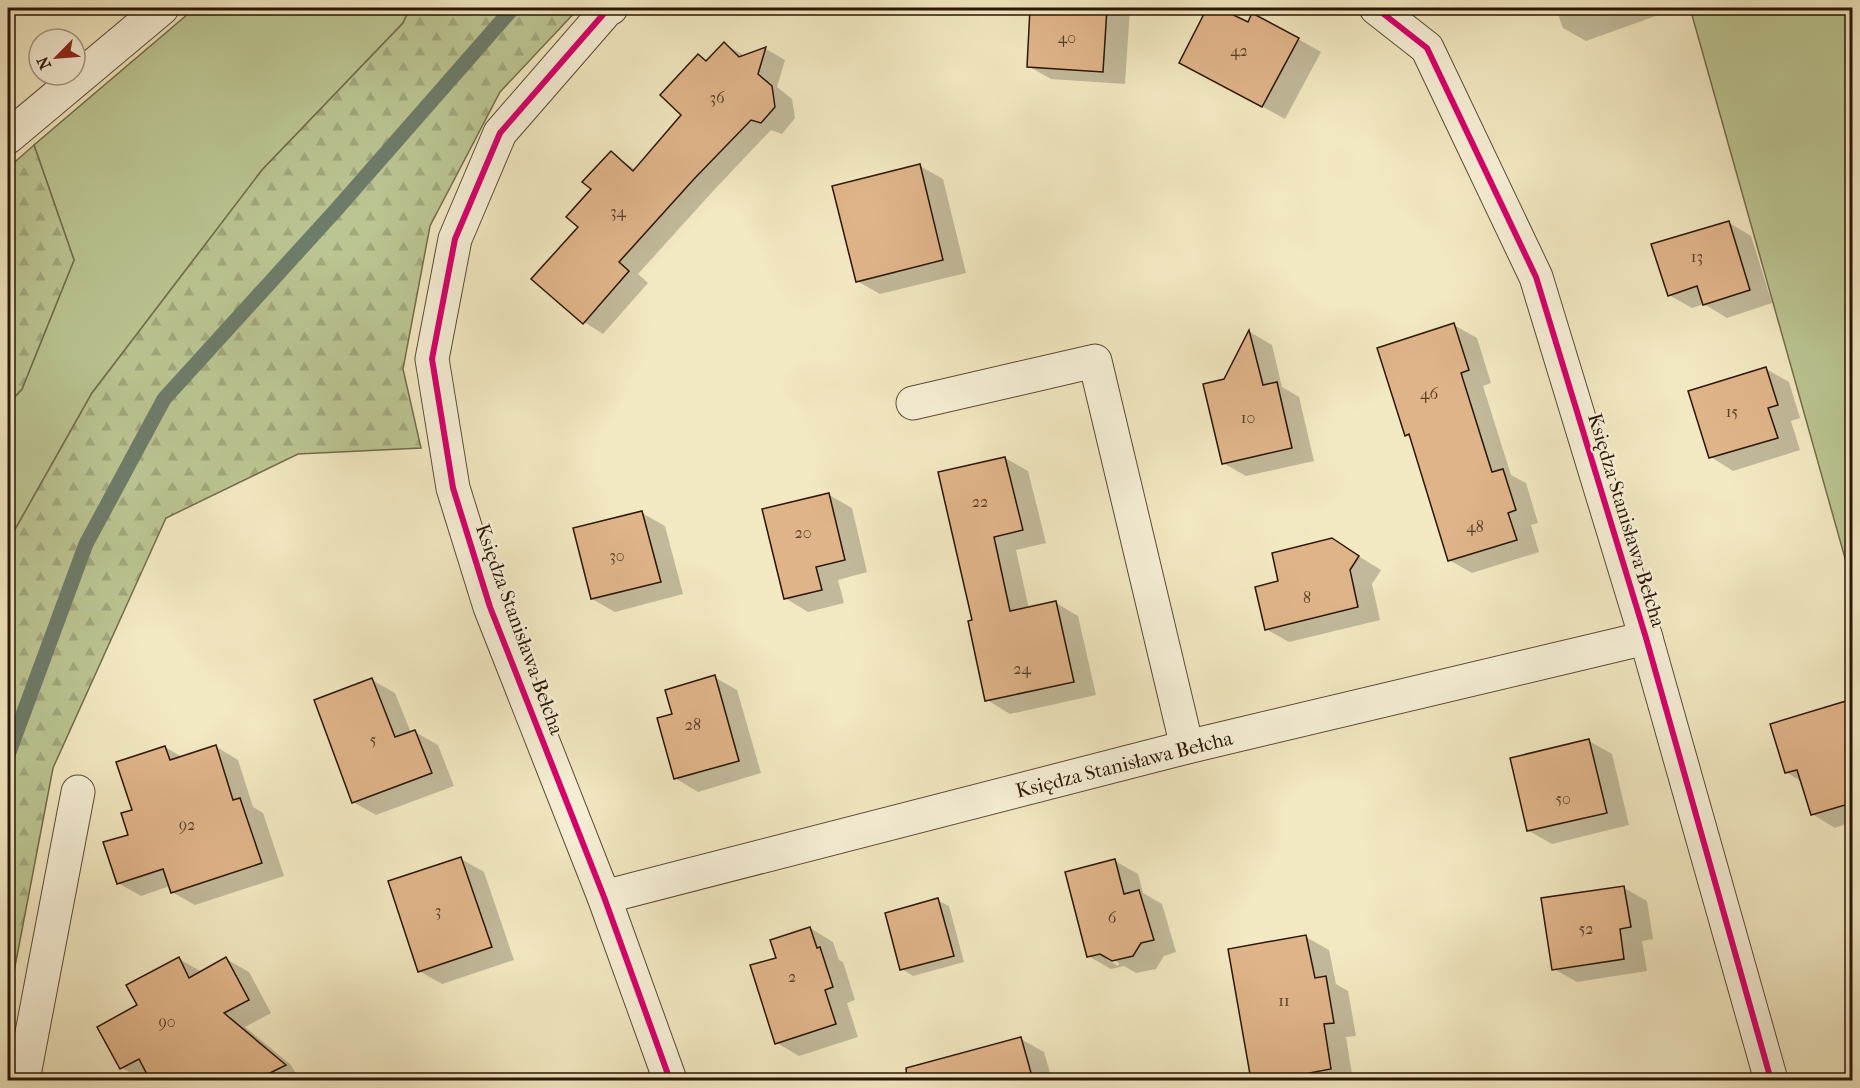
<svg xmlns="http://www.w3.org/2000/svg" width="1860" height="1088" viewBox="0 0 1860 1088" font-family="'IM FELL French Canon',serif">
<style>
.green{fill:#bbc592;stroke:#726d4c;stroke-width:1.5}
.forest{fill:url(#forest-firs);stroke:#726d4c;stroke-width:1.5}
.shadow{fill:#0003;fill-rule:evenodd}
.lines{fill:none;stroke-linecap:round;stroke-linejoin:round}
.stream{stroke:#6e7c6a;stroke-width:15}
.building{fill:#e0b489;stroke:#2a1505;stroke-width:1.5}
.minor-casing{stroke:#5c4a34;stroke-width:35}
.minor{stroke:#f7f0d7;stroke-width:33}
.cycleway-casing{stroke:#f7f0d7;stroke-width:10}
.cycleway{stroke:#d6006c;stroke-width:6}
.labels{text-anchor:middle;stroke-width:5;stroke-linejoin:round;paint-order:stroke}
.number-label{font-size:16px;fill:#583d26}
.street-label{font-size:20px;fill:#2a1505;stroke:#f7f0d7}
</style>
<defs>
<pattern id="forest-firs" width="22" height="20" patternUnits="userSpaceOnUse" patternTransform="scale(1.5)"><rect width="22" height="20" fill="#bbc592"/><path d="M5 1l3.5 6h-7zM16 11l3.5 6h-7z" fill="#a1a87c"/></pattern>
</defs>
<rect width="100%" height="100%" fill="#f2e8c1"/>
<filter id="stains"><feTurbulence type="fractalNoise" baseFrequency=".00333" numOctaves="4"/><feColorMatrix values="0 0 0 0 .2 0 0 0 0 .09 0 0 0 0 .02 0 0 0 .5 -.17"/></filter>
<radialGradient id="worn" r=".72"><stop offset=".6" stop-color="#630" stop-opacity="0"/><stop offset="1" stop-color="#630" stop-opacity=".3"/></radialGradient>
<g class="green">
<polygon points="195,8 410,8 403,23 262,170 92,393 8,542 8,404 22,389 74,260 34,145"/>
<polygon points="1690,8 1852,8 1852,583"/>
</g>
<g class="forest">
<polygon points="410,8 579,8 500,92 430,226 403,369 421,448 298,454 166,518 53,768 8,1003 8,542 92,393 262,170 403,23"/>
<polygon points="34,145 74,260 22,389 8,404 8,168"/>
</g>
<g class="shadow">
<polygon points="1032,8 1130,8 1125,84 1051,79 1028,66"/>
<polygon points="1209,8 1216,8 1248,24 1298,39 1321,52 1285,119 1181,62"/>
<polygon points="1556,8 1665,8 1667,12 1586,41 1563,28"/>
<polygon points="724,44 745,56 766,49 785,60 777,87 792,99 795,118 782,134 771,130 714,190 638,274 648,283 603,334 584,322 580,226 593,189 611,153 636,170 683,115 698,56 708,61"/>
<polygon points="920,166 943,179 966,273 880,294 857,281"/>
<polygon points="1728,222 1751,236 1772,303 1727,318 1704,304 1692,308 1669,295"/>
<polygon points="1454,325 1477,338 1491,383 1483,386 1511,475 1526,483 1538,523 1531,525 1539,552 1472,573 1449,560 1411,438 1406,435"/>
<polygon points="1250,332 1272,345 1282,387 1299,397 1314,461 1246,476 1223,463 1225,381"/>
<polygon points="1766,369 1789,382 1800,418 1791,421 1800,450 1733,471 1711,457"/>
<polygon points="1005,458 1028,471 1046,543 1016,550 1029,609 1056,603 1078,616 1096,695 1010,714 987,700 974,621"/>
<polygon points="829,495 852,508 867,572 838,580 844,603 808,612 785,598"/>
<polygon points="642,513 665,526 683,594 615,612 592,599"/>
<polygon points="1355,554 1381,570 1372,584 1380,620 1289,642 1266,629 1280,582"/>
<polygon points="714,677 737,690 761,773 698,792 675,778 674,715"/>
<polygon points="372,680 395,693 411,733 415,732 438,745 454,786 376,815 353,802"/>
<polygon points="1846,703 1852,707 1852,822 1835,828 1812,814 1802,782 1786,772"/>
<polygon points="1589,741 1612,754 1629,825 1552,844 1529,831"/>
<polygon points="215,746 238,760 253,807 263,813 284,876 195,905 172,892 170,886 141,896 118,883 134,811 165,747 182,757"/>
<polygon points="461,859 484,872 514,960 442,984 419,971"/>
<path d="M1115 861 1138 874 1143 893 1162 904 1176 952 1164 956 1156 969 1136 973 1124 966 1111 969 1088 956ZM1106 956 1119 963 1118 966 1106 959Z"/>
<polygon points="1624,888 1647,901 1653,939 1642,941 1647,971 1577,982 1554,969"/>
<polygon points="937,900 949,906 964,962 913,976 902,969"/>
<polygon points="810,928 833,942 839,960 843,962 855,1000 847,1003 858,1037 799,1056 777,1043 777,959"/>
<polygon points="1306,937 1329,950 1336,984 1348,991 1356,1036 1346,1037 1353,1080 1253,1080 1230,950"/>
<polygon points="179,959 202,972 226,959 249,972 271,1013 245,1027 290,1064 299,1078 297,1080 152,1080 151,1078 144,1080 122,1068 139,1006"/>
<polygon points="1021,1039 1044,1052 1052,1080 940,1080 935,1062"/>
</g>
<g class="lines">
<polyline class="stream" points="8,755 86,544 164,399 336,210 513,8"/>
</g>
<g class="building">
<polygon points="1030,8 1107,8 1103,72 1027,67"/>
<polygon points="1207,8 1219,8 1248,22 1252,13 1299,38 1262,107 1179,63"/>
<polygon points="724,42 739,57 766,47 758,74 772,86 775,107 761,123 751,120 694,179 619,262 629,271 583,324 531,279 578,227 566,217 591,189 582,182 611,151 633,171 681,115 660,95 698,54 706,61"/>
<polygon points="920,164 943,260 856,282 832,186"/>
<polygon points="1729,221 1750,290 1703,305 1697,286 1668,296 1651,244"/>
<polygon points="1454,323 1469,370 1461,373 1492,472 1503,469 1516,510 1508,513 1517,540 1448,561 1409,434 1405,436 1377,348"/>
<polygon points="1249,330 1263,385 1277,382 1292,448 1222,464 1203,384 1224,379"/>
<polygon points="1766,367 1778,405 1768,408 1778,438 1709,458 1688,391"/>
<polygon points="1005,457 1023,530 994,537 1010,611 1056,601 1074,682 985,701 968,621 972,620 938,472"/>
<polygon points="829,493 845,560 816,567 822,590 784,599 762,509"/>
<polygon points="642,511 661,582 591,599 573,528"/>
<polygon points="1332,538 1359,556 1350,570 1358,607 1265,630 1255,587 1278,581 1272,553"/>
<polygon points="715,675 739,761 674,779 657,718 672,714 665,690"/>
<polygon points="372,678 395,737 415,730 432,773 352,803 314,700"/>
<polygon points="1846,701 1852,723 1852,803 1811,815 1797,770 1785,773 1770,724"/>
<polygon points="1589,739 1607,813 1527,831 1510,758"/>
<polygon points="216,745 233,800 240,798 262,863 171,893 163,869 117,884 103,842 128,835 121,813 132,810 116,762 165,746 170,760"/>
<polygon points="461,857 492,947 418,972 388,881"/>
<polygon points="1115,859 1124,894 1139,890 1154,940 1141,943 1133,956 1112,961 1100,954 1087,957 1065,872"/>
<polygon points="1624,886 1631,927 1620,929 1624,959 1552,970 1541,898"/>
<polygon points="938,898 954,956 900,970 885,913"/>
<polygon points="810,927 817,948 820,947 833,987 825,990 836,1024 775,1044 750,965 776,958 770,940"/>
<polygon points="1306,935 1315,978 1326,976 1334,1023 1324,1024 1331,1069 1309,1073 1311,1080 1251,1080 1228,949"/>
<polygon points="179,957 189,978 226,957 249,1000 224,1013 286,1065 256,1080 150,1080 139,1059 120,1069 97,1027 137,1005 126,985"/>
<polygon points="1021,1037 1033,1080 907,1080 906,1068"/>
</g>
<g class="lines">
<defs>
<g id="minor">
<polyline points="611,8 607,10 500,133 455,239 432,359 453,488 490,607 604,897 670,1080"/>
<polyline points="1376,8 1427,48 1536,277 1646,638 1771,1080"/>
<polyline points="8,137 162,8"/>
<polyline points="913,403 1095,361 1187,747"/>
<polyline points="604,897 1187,747 1646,638"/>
<polyline points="23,1080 78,792"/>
</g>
</defs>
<use href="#minor" class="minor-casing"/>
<use href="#minor" class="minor"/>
<defs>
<g id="cycleway">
<polyline points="611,8 607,10 500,133 455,239 432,359 453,488 490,607 604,897 670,1080"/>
<polyline points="1376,8 1427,48 1536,277 1646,638 1771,1080"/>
</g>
</defs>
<use href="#cycleway" class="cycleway-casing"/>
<use href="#cycleway" class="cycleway"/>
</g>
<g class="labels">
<g class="number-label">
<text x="1067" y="43">40</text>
<text x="1239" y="56">42</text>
<text x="717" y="103">36</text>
<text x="618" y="217">34</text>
<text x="1697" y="262">13</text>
<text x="1429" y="399">46</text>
<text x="1732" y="417">15</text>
<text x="1248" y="423">10</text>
<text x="980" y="507">22</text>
<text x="1475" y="532">48</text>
<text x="803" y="538">20</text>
<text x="617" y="561">30</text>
<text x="1307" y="603">8</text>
<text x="1022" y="674">24</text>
<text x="693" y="730">28</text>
<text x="373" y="745">5</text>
<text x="1563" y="804">50</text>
<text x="187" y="830">92</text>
<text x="438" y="916">3</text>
<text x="1112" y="923">6</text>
<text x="1586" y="934">52</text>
<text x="792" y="982">2</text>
<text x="1284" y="1006">11</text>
<text x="167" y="1027">90</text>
</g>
<g class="street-label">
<text transform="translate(1627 520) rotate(73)" y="7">Księdza Stanisława Bełcha</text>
<text transform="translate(520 629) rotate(70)" y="7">Księdza Stanisława Bełcha</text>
<text transform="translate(1124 764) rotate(-14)" y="7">Księdza Stanisława Bełcha</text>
</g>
</g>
<rect width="1860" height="1088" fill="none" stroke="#f2e8c1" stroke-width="30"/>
<rect x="9" y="9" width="1842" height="1070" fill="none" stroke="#2a1505" stroke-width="3"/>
<rect x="15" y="15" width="1830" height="1058" fill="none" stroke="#2a1505" stroke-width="1.5"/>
<g transform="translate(57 57) rotate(245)"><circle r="28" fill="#f7f0d7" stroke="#a59883" stroke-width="1.5"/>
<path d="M0-4.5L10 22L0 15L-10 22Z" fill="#8f2418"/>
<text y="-9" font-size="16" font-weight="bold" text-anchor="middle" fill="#2a1505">N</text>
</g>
<rect width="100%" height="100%" filter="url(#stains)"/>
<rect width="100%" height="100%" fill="url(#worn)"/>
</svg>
